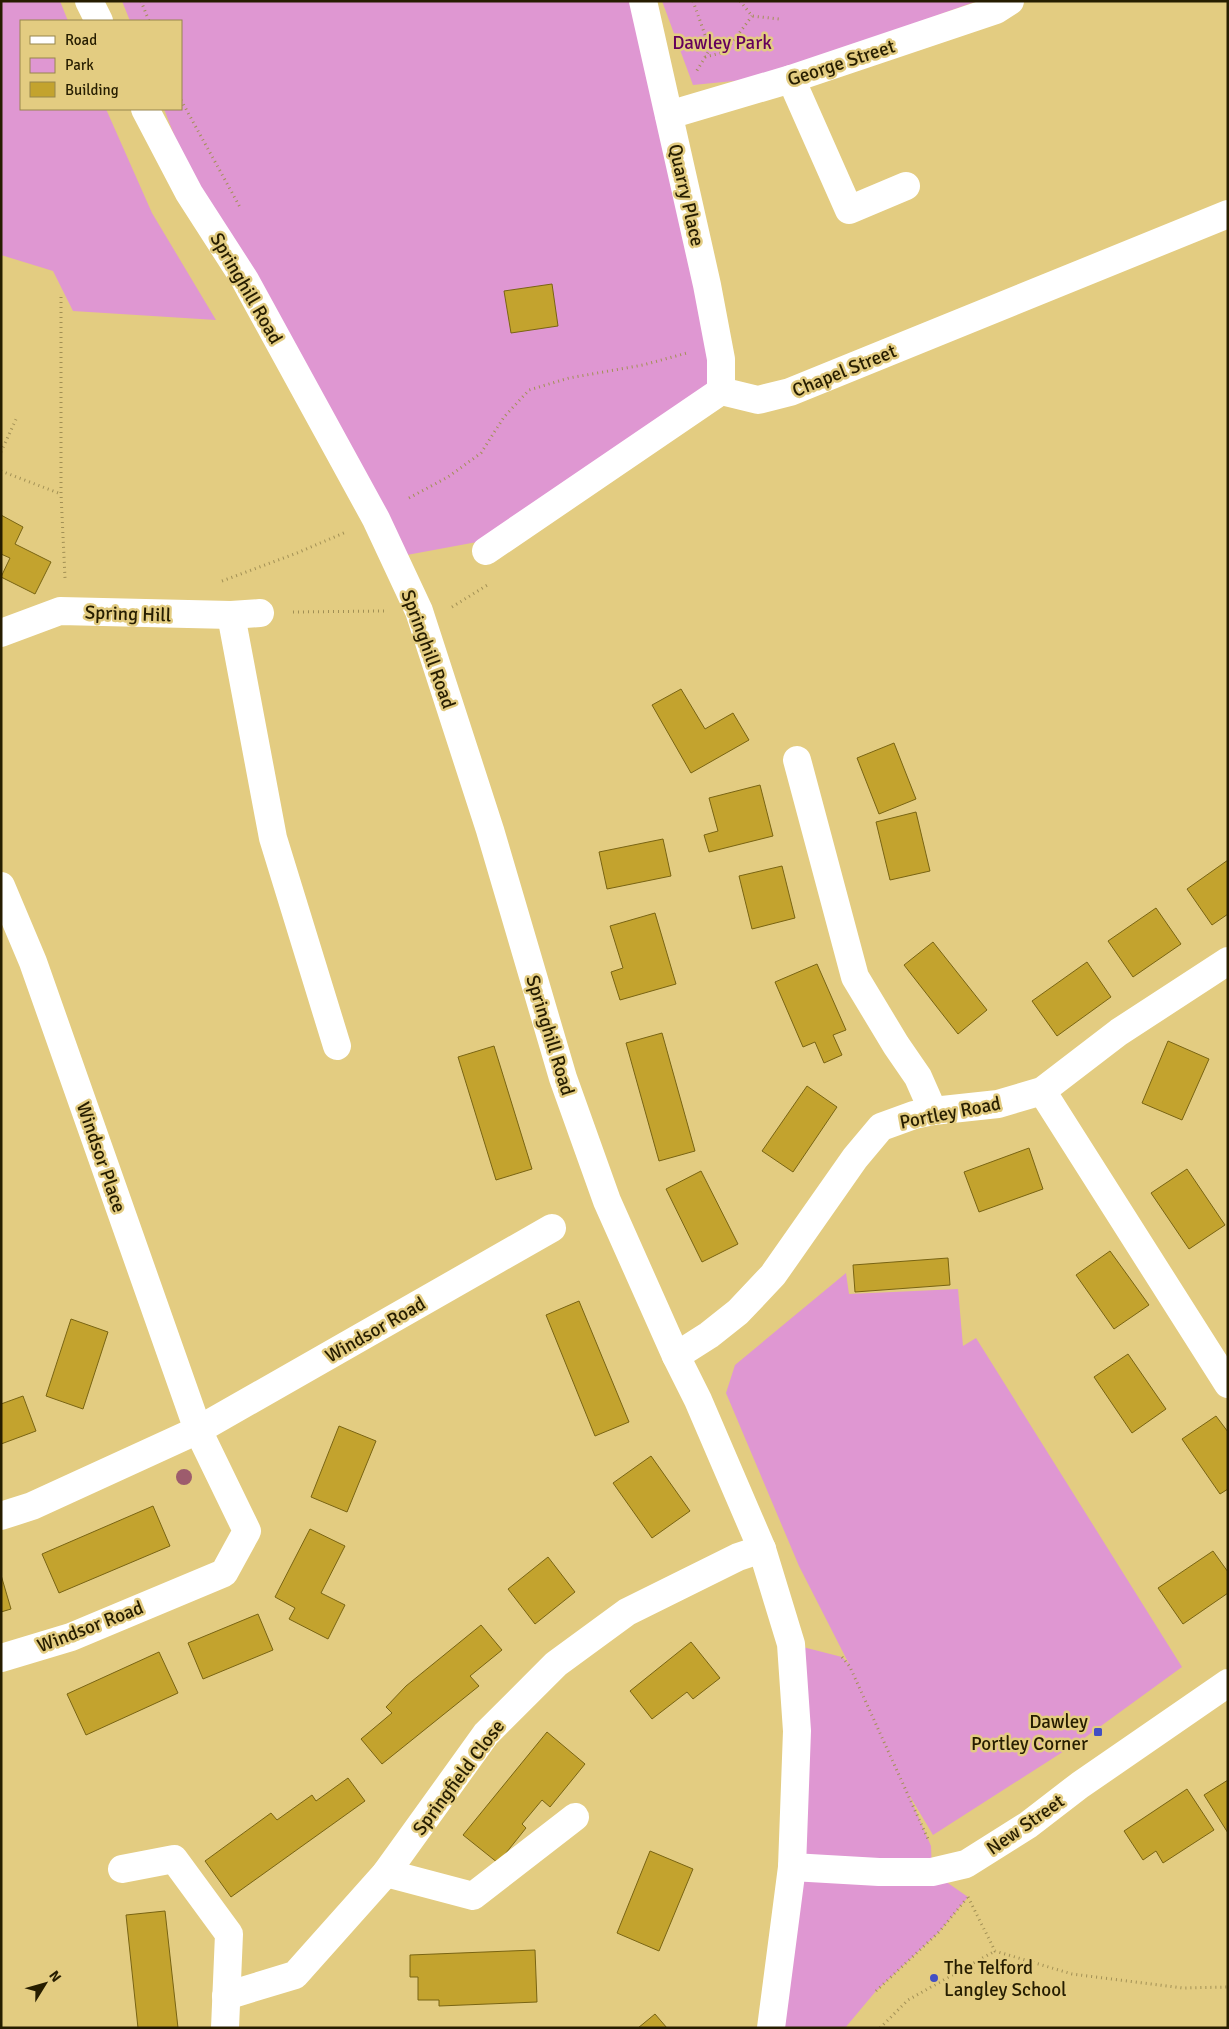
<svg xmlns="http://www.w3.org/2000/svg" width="1229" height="2029" viewBox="0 0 1229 2029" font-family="Signika,sans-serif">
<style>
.green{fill:#df97d2}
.building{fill:#c3a32e;stroke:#796413}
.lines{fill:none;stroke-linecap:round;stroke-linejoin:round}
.path{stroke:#a29055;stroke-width:3;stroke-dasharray:1 4;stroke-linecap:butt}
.minor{stroke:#fff;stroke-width:28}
.major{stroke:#fff;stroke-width:28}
.tree{fill:#9d5c6d}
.poi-dot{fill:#424fc3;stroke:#e3cc81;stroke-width:2}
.labels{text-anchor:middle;stroke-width:5;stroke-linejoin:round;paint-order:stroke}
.park-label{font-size:19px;fill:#64005c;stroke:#e3cc81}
.street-label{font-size:19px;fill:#261d00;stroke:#e3cc81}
.poi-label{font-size:19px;fill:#261d00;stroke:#e3cc81;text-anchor:end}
</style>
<rect width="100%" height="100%" fill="#e3cc81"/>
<g class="green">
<polygon points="1,1 60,1 68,21 21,21 21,109 106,109 152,213 216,320 73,311 53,271 1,255"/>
<polygon points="122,1 634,1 659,110 713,386 477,542 396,557 197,194 164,109 181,109 181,21 130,21"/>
<polygon points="662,1 977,1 764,78 693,85"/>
<polygon points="846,1273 849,1294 958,1289 963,1346 976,1338 1182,1667 1083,1739 933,1835 908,1793 931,1846 932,1872 968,1897 939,1932 876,1991 845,2028 771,2028 791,1644 842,1657 849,1664 799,1566 726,1393 735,1365"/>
</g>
<g class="building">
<polygon points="552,284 558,326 511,333 504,291"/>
<polygon points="1,515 23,527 15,544 51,562 35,594 1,577 10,558 1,554"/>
<polygon points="681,689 705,729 733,713 749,740 691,773 652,705"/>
<polygon points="894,743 916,799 879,814 857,758"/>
<polygon points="760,785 773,836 709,852 704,835 718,831 709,798"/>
<polygon points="916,812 930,871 890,880 876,822"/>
<polygon points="663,839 671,876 607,889 599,852"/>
<polygon points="1228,860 1228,914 1212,925 1187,889"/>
<polygon points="782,866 795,918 752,929 739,876"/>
<polygon points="1156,908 1181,944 1133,977 1108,941"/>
<polygon points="655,913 676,984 620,1000 611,972 623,968 610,926"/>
<polygon points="933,942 987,1010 958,1034 904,965"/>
<polygon points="1087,962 1111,997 1057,1036 1032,1001"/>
<polygon points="817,964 846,1030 833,1035 842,1055 824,1063 815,1042 803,1047 775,982"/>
<polygon points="662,1033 695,1151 659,1161 626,1043"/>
<polygon points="1168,1041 1209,1059 1182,1120 1142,1103"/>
<polygon points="494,1046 532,1169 496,1180 458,1057"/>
<polygon points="807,1086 837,1107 793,1172 762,1151"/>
<polygon points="1029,1148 1043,1189 979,1212 964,1172"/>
<polygon points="1187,1169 1225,1225 1189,1249 1151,1193"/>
<polygon points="701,1171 738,1244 702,1262 666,1189"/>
<polygon points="1110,1251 1149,1305 1114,1329 1076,1275"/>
<polygon points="948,1258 950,1285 855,1292 853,1265"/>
<polygon points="579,1301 629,1422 595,1436 546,1315"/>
<polygon points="71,1319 108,1332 83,1409 46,1396"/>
<polygon points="1128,1354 1166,1409 1132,1433 1094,1377"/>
<polygon points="23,1396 36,1431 1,1444 1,1404"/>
<polygon points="1216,1416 1228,1432 1228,1489 1220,1494 1182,1439"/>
<polygon points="339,1426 376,1441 347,1512 311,1497"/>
<polygon points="651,1456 690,1511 652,1538 613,1483"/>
<polygon points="153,1506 170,1546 59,1593 42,1554"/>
<polygon points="310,1529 345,1546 321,1593 345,1605 328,1639 289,1619 295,1608 275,1597"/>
<polygon points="1213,1551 1228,1572 1228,1593 1183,1624 1158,1588"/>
<polygon points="548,1557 575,1592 535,1624 508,1589"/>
<polygon points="1,1575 11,1609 1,1612"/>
<polygon points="258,1614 273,1650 203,1679 188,1643"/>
<polygon points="481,1625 502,1650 470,1676 479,1686 382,1764 361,1739 392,1713 386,1707 406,1686"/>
<polygon points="691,1642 720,1678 693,1699 687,1692 652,1719 630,1691"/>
<polygon points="159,1652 178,1693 86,1735 67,1694"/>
<polygon points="547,1732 585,1764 550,1807 542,1800 522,1824 526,1828 498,1863 463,1835"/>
<polygon points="348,1778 365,1801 231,1897 205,1861 271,1813 277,1820 312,1795 316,1801"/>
<polygon points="1228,1780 1228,1833 1204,1795"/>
<polygon points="1187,1789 1214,1830 1163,1863 1156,1851 1143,1860 1124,1831"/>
<polygon points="650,1851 693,1869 659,1951 617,1933"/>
<polygon points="165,1911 178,2028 138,2028 126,1915"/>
<polygon points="535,1950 537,2002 439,2006 439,2000 418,2000 418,1977 410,1977 410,1955"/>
<polygon points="655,2014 667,2028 638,2028"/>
</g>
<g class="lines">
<g class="path">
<polyline points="141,1 149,21"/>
<polyline points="693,1 710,49 696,72"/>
<polyline points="740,1 752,16 779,19"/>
<polyline points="705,57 725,52 752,16"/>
<polyline points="181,100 241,209"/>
<polyline points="61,297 61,494 65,578"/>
<polyline points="1,452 17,417"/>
<polyline points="1,471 61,494"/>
<polyline points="409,498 448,477 481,453 504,417 529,390 569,378 643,365 687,353"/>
<polyline points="222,581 297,553 346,532"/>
<polyline points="452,607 489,584"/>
<polyline points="293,612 384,611"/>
<polyline points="842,1657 850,1667 928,1839"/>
<polyline points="968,1897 995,1951 1072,1974 1183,1988 1228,1987"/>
<polyline points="876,1991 939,1932 967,1898"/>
<polyline points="880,2028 908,2000 995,1951"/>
</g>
<g class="minor">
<polyline points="643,1 707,285 721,359 721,391"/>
<polyline points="791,79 849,210 906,186"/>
<polyline points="669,115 791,79 996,10 1010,1"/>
<polyline points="486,551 721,391 758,400 790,392 1228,214"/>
<polyline points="231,615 273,838 337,1046"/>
<polyline points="1,633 60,611 231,615 260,613"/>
<polyline points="797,760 855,977 896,1045 918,1077 933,1111"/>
<polyline points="1,886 33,962 198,1430 247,1531 224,1573 71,1637 1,1658"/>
<polyline points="1042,1091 1228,1384"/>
<polyline points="676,1356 709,1335 738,1312 773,1275 855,1158 881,1127 914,1115 933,1111 998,1104 1042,1091 1119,1032 1228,961"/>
<polyline points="1,1516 32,1506 198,1430 552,1228"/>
<polyline points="792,1867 879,1872 932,1872 966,1864 1028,1825 1080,1785 1228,1683"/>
<polyline points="122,1869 174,1859 229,1934 225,2028"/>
<polyline points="386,1873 473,1896 575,1817"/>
<polyline points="226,1996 295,1975 386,1873 486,1734 556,1664 627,1612 738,1557 762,1549"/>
</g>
<g class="major">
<polyline points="89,1 99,21"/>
<polyline points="145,109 189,193 245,280 376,519 419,611 490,830 563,1078 607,1201 676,1356 698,1400 762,1549 791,1644 797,1731 792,1867 771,2028"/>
</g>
</g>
<circle class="tree" cx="184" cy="1477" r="8"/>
<g class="poi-dot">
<rect x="1093" y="1727" width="10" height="10" rx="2.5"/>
<circle cx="934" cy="1978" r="5"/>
</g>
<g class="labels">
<g class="park-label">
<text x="722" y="49">Dawley Park</text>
</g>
<g class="street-label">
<text transform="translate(841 62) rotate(-18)" y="7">George Street</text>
<text transform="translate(687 195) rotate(77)" y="7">Quarry Place</text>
<text transform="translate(247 288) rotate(60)" y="7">Springhill Road</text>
<text transform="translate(844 370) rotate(-22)" y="7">Chapel Street</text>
<text transform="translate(128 613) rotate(2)" y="7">Spring Hill</text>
<text transform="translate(429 649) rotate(70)" y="7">Springhill Road</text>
<text transform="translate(551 1035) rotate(73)" y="7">Springhill Road</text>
<text transform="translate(950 1112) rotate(-11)" y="7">Portley Road</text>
<text transform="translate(102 1157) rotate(71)" y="7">Windsor Place</text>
<text transform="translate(375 1329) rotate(-30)" y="7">Windsor Road</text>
<text transform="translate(90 1626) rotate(-21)" y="7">Windsor Road</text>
<text transform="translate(458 1777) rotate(-53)" y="7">Springfield Close</text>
<text transform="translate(1025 1824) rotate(-35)" y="7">New Street</text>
</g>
<g class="poi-label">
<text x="1088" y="1728">Dawley<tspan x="1088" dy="22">Portley Corner</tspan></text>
<text x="944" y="1974" text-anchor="start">The Telford<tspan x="944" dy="22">Langley School</tspan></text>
</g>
</g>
<rect width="1229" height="2029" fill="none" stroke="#261d00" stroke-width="5"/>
<rect x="20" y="20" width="162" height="90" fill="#e3cc81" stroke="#97864d"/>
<rect x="30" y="36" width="25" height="8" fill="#ffffff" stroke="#97864d"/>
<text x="65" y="45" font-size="15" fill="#261d00">Road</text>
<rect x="30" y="58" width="25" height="15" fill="#df97d2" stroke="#97864d"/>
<text x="65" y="70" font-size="15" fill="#261d00">Park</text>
<rect x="30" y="82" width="25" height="15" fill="#c3a32e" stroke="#97864d"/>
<text x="65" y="95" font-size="15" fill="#261d00">Building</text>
<g transform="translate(45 1984) rotate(53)" stroke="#e3cc81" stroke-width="4" paint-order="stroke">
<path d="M0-4L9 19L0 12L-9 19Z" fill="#261d00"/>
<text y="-8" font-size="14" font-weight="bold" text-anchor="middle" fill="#261d00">N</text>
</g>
</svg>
